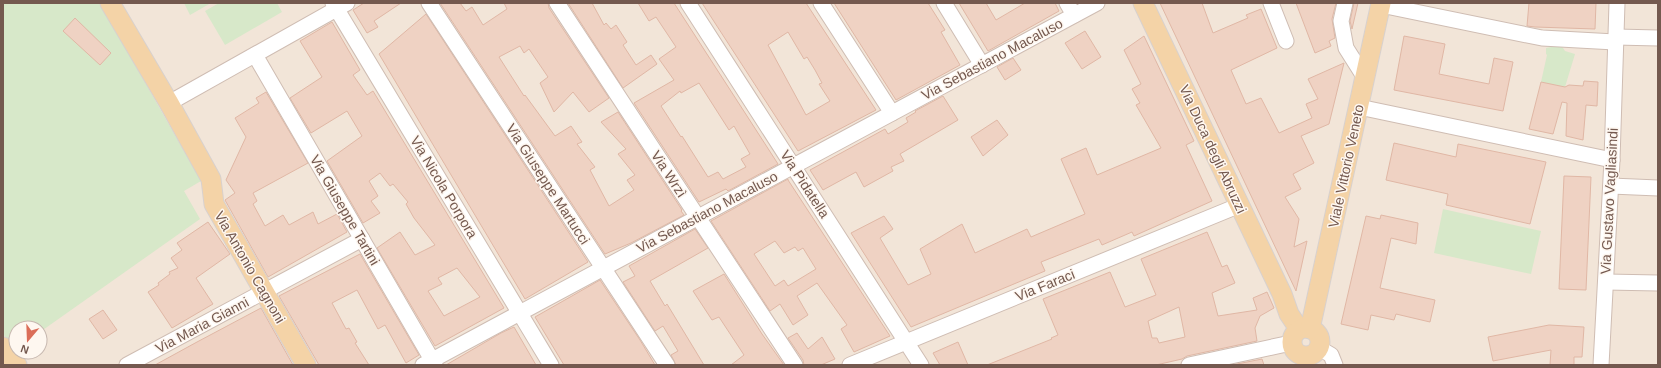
<svg xmlns="http://www.w3.org/2000/svg" width="1661" height="368" viewBox="0 0 1661 368" font-family="Helvetica,sans-serif">
<style>
.residential{fill:#f2e5d8;fill-rule:evenodd}
.green{fill:#d7e8c9}
.building{fill:#efd2c3;stroke:#e0b7a5;fill-rule:evenodd}
.lines{fill:none;stroke-linecap:round;stroke-linejoin:round}
.minor-casing{stroke:#cfbdb3;stroke-width:17}
.major-casing{stroke:#d8d1ce;stroke-width:21}
.minor{stroke:#fff;stroke-width:15}
.major{stroke:#f4d3a7;stroke-width:19}
.labels{text-anchor:middle;stroke-width:3;stroke-linejoin:round;paint-order:stroke}
.street-label{font-size:14px;fill:#74594f;stroke:#fef7f0}
</style>
<rect width="100%" height="100%" fill="#fbf3ea"/>
<path class="residential" d="M3 3H1658V365H3ZM16 328H40V352H16Z"/>
<g class="green">
<polygon points="3,3 100,3 201,181 184,191 200,219 40,332 40,328 16,328 15,349 3,334"/>
<polygon points="184,3 211,3 190,15"/>
<polygon points="219,3 277,3 282,12 225,45 205,11"/>
<polygon points="1561,45 1565,51 1575,54 1565,87 1541,82 1547,55 1546,54 1546,48"/>
<polygon points="1443,209 1541,231 1531,274 1434,253"/>
</g>
<g class="building">
<polygon points="364,3 401,3 374,21 378,27 367,33 353,10"/>
<polygon points="440,3 460,3 466,11 472,7 483,25 507,9 504,3 548,3 549,8 609,98 589,112 573,92 554,112 540,83 548,77 529,49 524,53 520,46 499,57 506,68 524,96 525,95 555,136 571,126 582,142 577,144 595,167 590,170 609,206 634,190 627,180 635,175 618,154 626,149 601,122 618,112 682,210 681,211 684,215 631,243 605,254"/>
<polygon points="568,3 592,3 604,25 606,23 611,29 616,25 627,42 623,45 636,65 651,55 657,64 623,88"/>
<path d="M638 3H674L778 164 728 191 726 189 699 202 634 103 674 80 659 59 676 47 656 17 649 21ZM699 83 729 130 734 126 750 154 741 159 746 167 723 179 718 172 708 177 682 136 681 137 661 106 680 91 681 93Z"/>
<path d="M702 3H806L876 110 798 151ZM788 32 804 59 807 57 815 70 822 83 819 84 830 101 806 115 768 45Z"/>
<polygon points="834,3 928,3 945,30 941,32 960,65 896,100"/>
<polygon points="959,3 986,3 996,20 1025,3 1055,3 1059,11 988,51"/>
<polygon points="1160,3 1202,3 1213,33 1248,18 1246,15 1261,9 1277,48 1231,70 1246,104 1261,98 1279,133 1312,118 1306,104 1318,99 1308,79 1344,63 1329,124 1301,136 1314,163 1293,174 1301,189 1285,197 1299,219 1294,247 1307,241 1296,291"/>
<polygon points="1296,3 1336,3 1332,19 1335,38 1329,41 1331,46 1315,53"/>
<polygon points="1354,3 1358,3 1352,29 1350,21"/>
<polygon points="1529,3 1596,3 1595,29 1535,27 1527,26"/>
<polygon points="426,14 588,262 525,299 379,54"/>
<polygon points="75,18 111,53 100,65 63,31"/>
<path d="M332 22 360 70 353 75 367 95 373 91 504 308 435 346 377 248 400 232 415 255 435 245 414 218 406 204 408 202 393 184 390 186 380 173 369 181 378 196 371 201 380 213 363 223 327 161 362 136 347 111 311 133 290 98 322 77 300 41ZM457 268 480 297 444 316 428 291 442 284 438 278Z"/>
<polygon points="1085,31 1101,57 1082,69 1065,43"/>
<polygon points="1144,36 1194,141 1186,145 1212,201 1134,236 1132,232 1102,245 1099,239 1041,262 1045,271 911,327 851,233 884,216 893,229 880,238 908,285 931,274 920,249 962,224 975,253 1027,229 1031,237 1085,214 1061,159 1086,148 1097,175 1161,148 1136,105 1140,103 1132,89 1141,84 1124,50"/>
<polygon points="1404,36 1445,44 1439,74 1489,84 1494,58 1513,62 1503,111 1394,90"/>
<polygon points="1013,58 1021,70 1005,80 997,67"/>
<polygon points="1584,81 1598,82 1597,106 1586,105 1583,140 1566,136 1567,103 1562,102 1553,134 1529,129 1541,82 1565,87 1569,85 1583,86"/>
<polygon points="266,92 308,163 253,193 257,201 253,204 265,226 283,215 289,225 313,212 318,224 337,214 347,232 268,277 225,200 235,193 226,180 246,137 235,118 259,103 256,98"/>
<polygon points="943,96 958,120 900,154 904,161 891,167 893,171 864,187 856,172 823,190 810,170 885,129 888,134 908,122 906,118 916,112 915,111"/>
<polygon points="997,120 1008,135 983,156 971,137"/>
<polygon points="1394,143 1456,157 1458,144 1546,162 1530,224 1446,205 1448,194 1386,180"/>
<polygon points="1564,176 1591,177 1586,290 1559,289"/>
<path d="M788 179V180L890 336 854 352 841 329 847 325 817 283 797 296 808 315 793 325 780 304 770 311 711 221ZM775 241 784 253 795 247 798 251 803 248 816 269 788 286 784 280 775 286 754 254Z"/>
<polygon points="1381,215 1418,223 1416,244 1391,238 1380,288 1435,300 1430,322 1396,314 1394,320 1371,315 1368,330 1341,324 1366,216 1380,219"/>
<polygon points="208,222 230,254 196,278 213,304 172,328 148,292 159,285 158,283 170,274 169,272 178,268 171,258 182,250 177,243"/>
<polygon points="695,229 708,248 650,281 665,306 667,304 704,365 676,365 671,355 678,351 663,326 655,331 623,282 635,276 629,266"/>
<path d="M1207 232 1222 267 1227 265 1235 283 1212 293 1218 316 1257 310 1253 298 1267 292 1274 308 1260 316 1255 328 1257 341 1187 356 1182 359 1156 365H987L1052 339 1051 338 1058 335 1043 299 1110 272 1125 307 1156 295 1141 259ZM1179 307 1185 337 1159 343 1157 338H1152L1148 321Z"/>
<polygon points="360,254 419,355 406,363 385,325 378,329 357,290 332,303 346,329 349,328 357,342 355,343 369,365 319,365 279,296"/>
<polygon points="724,274 762,334 784,365 731,365 744,355 719,317 712,320 693,291"/>
<polygon points="600,280 640,340 655,365 564,365 535,317"/>
<polygon points="261,308 293,365 155,365 197,342"/>
<polygon points="103,310 117,330 103,339 89,319"/>
<polygon points="1549,325 1584,327 1582,357 1574,357 1574,365 1550,365 1551,350 1493,361 1488,337"/>
<polygon points="514,327 536,365 446,365 501,333"/>
<polygon points="797,333 808,349 822,337 835,359 821,365 804,365 803,360 788,338"/>
<polygon points="958,342 968,365 940,365 933,353"/>
<polygon points="1262,359 1264,365 1232,365"/>
</g>
<g class="lines">
<defs>
<g id="minor">
<polyline points="333,3 551,365"/>
<polyline points="429,3 667,365"/>
<polyline points="557,3 795,365"/>
<polyline points="688,3 921,365"/>
<polyline points="821,3 892,113"/>
<polyline points="944,3 982,65"/>
<polyline points="1067,3 1074,15"/>
<polyline points="1271,3 1286,41"/>
<polyline points="1345,3 1341,21 1346,48 1365,78"/>
<polyline points="1381,5 1542,38 1615,42"/>
<polyline points="1616,37 1658,38"/>
<polyline points="255,55 435,365"/>
<polyline points="169,103 347,3"/>
<polyline points="1359,107 1612,160"/>
<polyline points="1611,186 1658,188"/>
<polyline points="1606,282 1658,283"/>
<polyline points="1319,348 1331,355 1335,365"/>
<polyline points="127,365 362,239"/>
<polyline points="423,365 1097,3"/>
<polyline points="850,365 1240,205"/>
<polyline points="1189,365 1291,343"/>
<polyline points="1601,365 1612,160 1617,3"/>
</g>
<g id="major">
<polyline points="110,3 169,103 211,179 214,204 306,365"/>
<polyline points="1143,3 1282,294 1289,314 1299,329"/>
<circle cx="1306" cy="342" r="14"/>
<polyline points="1310,329 1381,3"/>
<polyline points="3,347 17,365"/>
</g>
</defs>
<use href="#minor" class="minor-casing"/>
<use href="#major" class="major-casing"/>
<use href="#minor" class="minor"/>
<use href="#major" class="major"/>
</g>
<g class="labels">
<g class="street-label">
<text transform="translate(992 59) rotate(-28)" y="5">Via Sebastiano Macaluso</text>
<text transform="translate(1213 149) rotate(65)" y="5">Via Duca degli Abruzzi</text>
<text transform="translate(1346 166) rotate(-78)" y="5">Viale Vittorio Veneto</text>
<text transform="translate(669 174) rotate(57)" y="5">Via Wrzì</text>
<text transform="translate(548 184) rotate(57)" y="5">Via Giuseppe Martucci</text>
<text transform="translate(805 184) rotate(57)" y="5">Via Pidatella</text>
<text transform="translate(444 187) rotate(59)" y="5">Via Nicola Porpora</text>
<text transform="translate(1609 201) rotate(-87)" y="5">Via Gustavo Vagliasindi</text>
<text transform="translate(345 210) rotate(60)" y="5">Via Giuseppe Tartini</text>
<text transform="translate(707 212) rotate(-28)" y="5">Via Sebastiano Macaluso</text>
<text transform="translate(250 267) rotate(60)" y="5">Via Antonio Cagnoni</text>
<text transform="translate(1045 285) rotate(-22)" y="5">Via Faraci</text>
<text transform="translate(202 325) rotate(-28)" y="5">Via Maria Gianni</text>
</g>
</g>
<rect width="1661" height="368" fill="none" stroke="#74594f" stroke-width="8"/>
<g transform="translate(28 340) rotate(199)"><circle r="19" fill="#fef7f0" stroke="#c7b8b0"/>
<path d="M0-3L7 15L0 10L-7 15Z" fill="#db6d58"/>
<text y="-6" font-size="11" font-weight="bold" text-anchor="middle" fill="#74594f">N</text>
</g>
</svg>
